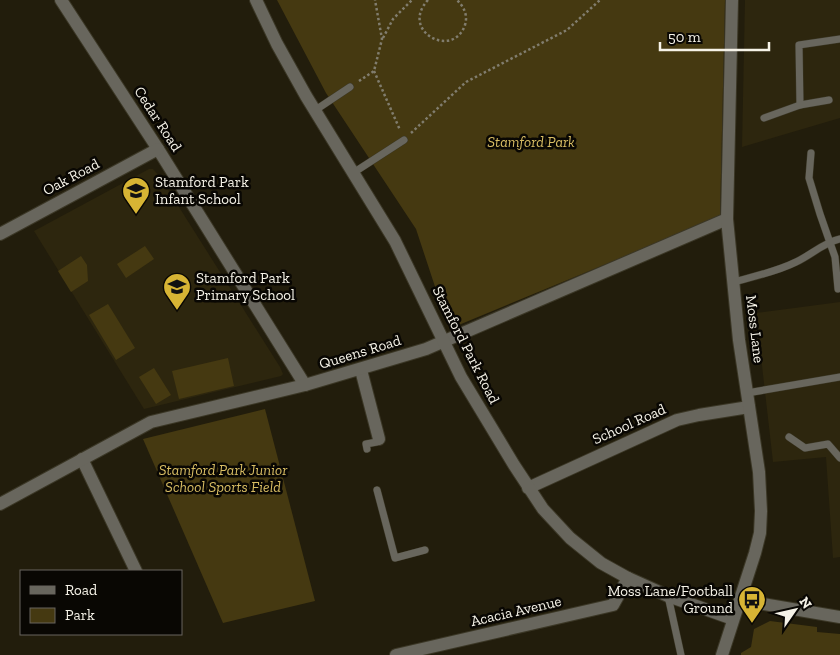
<svg xmlns="http://www.w3.org/2000/svg" width="840" height="655" viewBox="0 0 840 655" font-family="'Zilla Slab',serif">
<style>
.built{fill:#2d260e}
.green{fill:#453911}
.lines{fill:none;stroke-linecap:round;stroke-linejoin:round}
.service-casing{stroke:#3b3726;stroke-width:8}
.minor-casing{stroke:#3b3726;stroke-width:14}
.tertiary-casing{stroke:#3b3726;stroke-width:14}
.path{stroke:#817d6e;stroke-width:2.5;stroke-dasharray:2.5 2.5;stroke-linecap:butt}
.service{stroke:#68665d;stroke-width:7}
.minor{stroke:#68665d;stroke-width:12}
.tertiary{stroke:#68665d;stroke-width:12}
.labels{text-anchor:middle;stroke-width:5;stroke-linejoin:round;paint-order:stroke}
.street-label{font-size:15px;fill:#f6f3e8;stroke:#090703}
.park-label{font-size:15px;font-style:italic;fill:#d9be64;stroke:#090703}
.poi-label{font-size:15px;fill:#f6f3e8;stroke:#090703;text-anchor:start}
</style>
<rect width="100%" height="100%" fill="#221d0c"/>
<g class="built">
<polygon points="745,0 840,0 840,118 742,147"/>
<polygon points="149,169 153,169 160,177 280,367 283,374 281,376 144,409 34,231"/>
<polygon points="840,302 840,557 833,558 826,457 773,462 756,313"/>
</g>
<g class="green">
<polygon points="277,0 725,0 720,217 449,329 416,229 326,93"/>
<polygon points="145,246 154,259 126,278 117,264"/>
<polygon points="81,256 87,265 88,281 71,292 58,271"/>
<polygon points="108,304 135,348 116,360 89,315"/>
<polygon points="228,358 234,386 179,399 172,371"/>
<polygon points="154,368 171,395 156,404 139,377"/>
<polygon points="265,409 315,601 223,623 143,439"/>
<polygon points="770,621 817,627 817,632 840,634 840,655 741,655 741,653 751,647 754,629"/>
</g>
<g class="lines">
<defs>
<g id="service">
<polyline points="800,105 799,45 840,39"/>
<polyline points="314,111 350,87"/>
<polyline points="764,118 800,105 829,100"/>
<polyline points="811,153 809,178 820,214 835,257 838,289"/>
<polyline points="353,173 404,140"/>
<path d="M733 282C755 276 776 272 796 262 811 255 823 243 840 239"/>
<polyline points="747,393 840,377"/>
<polyline points="789,437 805,448 828,444 840,458"/>
<polyline points="367,449 366,444 377,442 379,439"/>
<polyline points="377,490 395,558 425,550"/>
<polyline points="668,596 681,655"/>
</g>
<g id="minor">
<polyline points="61,0 158,149 305,385"/>
<polyline points="0,234 158,149"/>
<polyline points="361,370 379,439"/>
<polyline points="82,459 136,571"/>
<polyline points="528,488 677,420 699,415 749,407"/>
<polyline points="0,504 151,422 305,385 426,349 727,219"/>
<polyline points="740,600 840,617"/>
<polyline points="396,655 613,605 628,578"/>
</g>
<g id="tertiary">
<polyline points="256,0 277,44 306,96 395,241 461,377 514,465 543,509 570,538 601,563 628,578 668,596 733,619"/>
<polyline points="722,655 755,553 760,533 761,511 759,472 739,340 727,219 732,0"/>
</g>
</defs>
<use href="#service" class="service-casing"/>
<use href="#minor" class="minor-casing"/>
<use href="#tertiary" class="tertiary-casing"/>
<g class="path">
<path d="M428 0C399 31 453 60 465 25 468 15 464 7 457 0"/>
<polyline points="383,38 393,19 412,0"/>
<polyline points="374,71 400,130"/>
<polyline points="359,81 374,71 382,39 375,0"/>
<polyline points="411,133 466,82 567,30 600,0"/>
</g>
<use href="#service" class="service"/>
<use href="#minor" class="minor"/>
<use href="#tertiary" class="tertiary"/>
</g>
<defs>
<symbol id="school-pin" viewBox="-11 -11 22 30"><path d="M0 17L-7.5 6A9.5 9.5 0 1 1 7.5 6Z" fill="#d7b434" stroke="#090703"/><path d="M0-5L7-2L0 1L-7-2ZM-4 1L0 2.5L4 1V4Q0 6-4 4Z" fill="#111"/></symbol>
<symbol id="bus-pin" viewBox="-11 -11 22 30"><path d="M0 17L-7.5 6A9.5 9.5 0 1 1 7.5 6Z" fill="#d7b434" stroke="#090703"/><path d="M-5-6H5V4H4V6H2V4H-2V6H-4V4H-5ZM-3.5-4V0h7V-4ZM-3.5 1.2v1.5H-2V1.2ZM2 1.2v1.5H3.5V1.2Z" fill="#111"/></symbol>
</defs>
<g fill-rule="evenodd">
<use href="#school-pin" x="120" y="175" width="32" height="43"/>
<use href="#school-pin" x="161" y="271" width="32" height="43"/>
<use href="#bus-pin" x="736" y="584" width="32" height="43"/>
</g>
<g class="labels">
<g class="street-label">
<text transform="translate(158 119) rotate(57)" y="5">Cedar Road</text>
<text transform="translate(71 177) rotate(-28)" y="5">Oak Road</text>
<text transform="translate(755 329) rotate(83)" y="5">Moss Lane</text>
<text transform="translate(466 345) rotate(63)" y="5">Stamford Park Road</text>
<text transform="translate(360 352) rotate(-17)" y="5">Queens Road</text>
<text transform="translate(629 424) rotate(-24)" y="5">School Road</text>
<text transform="translate(516 611) rotate(-13)" y="5">Acacia Avenue</text>
</g>
<g class="park-label">
<text x="531" y="147">Stamford Park</text>
<text x="223" y="475">Stamford Park Junior<tspan x="223" dy="17">School Sports Field</tspan></text>
</g>
<g class="poi-label">
<text x="155" y="187">Stamford Park<tspan x="155" dy="17">Infant School</tspan></text>
<text x="196" y="283">Stamford Park<tspan x="196" dy="17">Primary School</tspan></text>
<text x="733" y="596" text-anchor="end">Moss Lane/Football<tspan x="733" dy="17">Ground</tspan></text>
</g>
</g>
<rect x="20" y="570" width="162" height="65" fill="#090703" stroke="#68655f"/>
<rect x="30" y="586" width="25" height="8" fill="#68665d" stroke="#68655f"/>
<text x="65" y="595" font-size="15" fill="#f6f3e8">Road</text>
<rect x="30" y="608" width="25" height="15" fill="#453911" stroke="#68655f"/>
<text x="65" y="620" font-size="15" fill="#f6f3e8">Park</text>
<g transform="translate(795 610) rotate(56)" stroke="#090703" stroke-width="4" paint-order="stroke">
<path d="M0-4L9 19L0 12L-9 19Z" fill="#f6f3e8"/>
<text y="-8" font-size="14" font-weight="bold" text-anchor="middle" fill="#f6f3e8">N</text>
</g>
<path d="M660 42v8h109v-8" fill="none" stroke="#f6f3e8" stroke-width="2.5"/>
<text x="668" y="42" font-size="15" fill="#f6f3e8" stroke="#090703" stroke-width="4" paint-order="stroke">50 m</text>
</svg>
